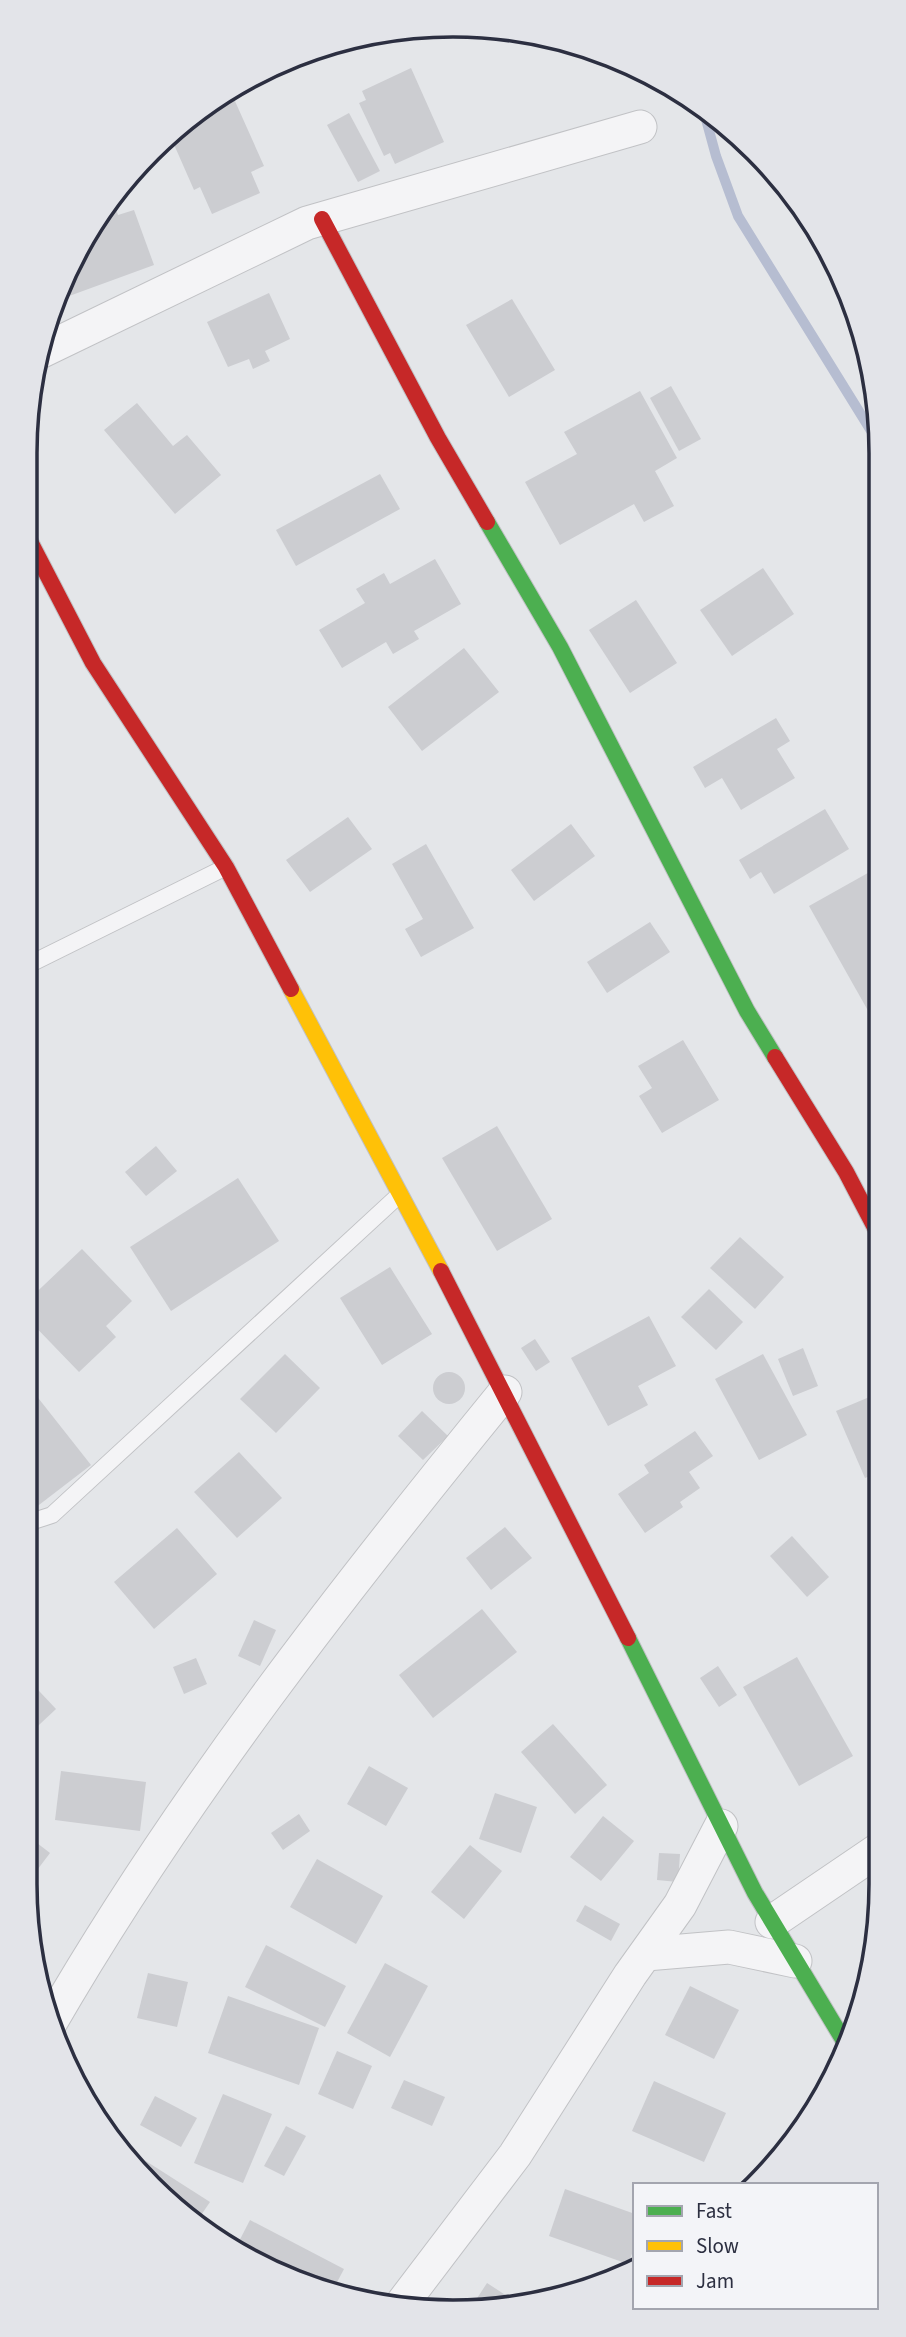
<svg xmlns="http://www.w3.org/2000/svg" width="906" height="2337" viewBox="0 0 906 2337" font-family="'Source Sans 3',sans-serif">
<style>
.lines{fill:none;stroke-linecap:round;stroke-linejoin:round}
.stream{stroke:#b6bdd1;stroke-width:10}
.building{fill:#cccdd1}
.lane-casing{stroke:#c1c2c5;stroke-width:18}
.street-casing{stroke:#c1c2c5;stroke-width:35}
.fast-casing{stroke:#c1c2c5;stroke-width:18}
.slow-casing{stroke:#c1c2c5;stroke-width:18}
.jam-casing{stroke:#c1c2c5;stroke-width:18}
.lane{stroke:#f4f4f6;stroke-width:16}
.street{stroke:#f4f4f6;stroke-width:33}
.fast{stroke:#4caf50;stroke-width:16}
.slow{stroke:#ffc107;stroke-width:16}
.jam{stroke:#c62828;stroke-width:16}
.rim{fill:none;stroke:#2c2f41;stroke-width:3.5}
</style>
<rect width="100%" height="100%" fill="#e4e6e9"/>
<g class="lines">
<polyline class="stream" points="704,112 716,156 738,216 878,442"/>
</g>
<g class="building">
<polygon points="411,68 444,142 395,164 390,153 384,156 359,103 366,100 362,91"/>
<polygon points="230,90 264,166 251,172 260,193 212,214 200,187 194,190 172,140"/>
<polygon points="349,113 380,171 358,182 327,125"/>
<polygon points="114,203 118,215 134,210 154,265 61,299 107,205"/>
<polygon points="269,293 290,339 265,351 270,361 253,369 249,359 228,367 207,322"/>
<polygon points="512,299 555,370 509,397 466,325"/>
<polygon points="671,386 701,439 679,451 650,398"/>
<polygon points="640,391 677,458 655,471 674,506 644,522 634,504 560,545 525,482 577,454 564,432"/>
<polygon points="137,403 173,446 187,435 221,475 175,514 104,430"/>
<polygon points="380,474 400,509 296,566 276,530"/>
<polygon points="435,559 461,604 414,631 419,639 393,654 386,642 342,668 319,630 365,603 356,589 384,573 390,584"/>
<polygon points="763,568 794,614 732,656 700,610"/>
<polygon points="636,600 677,663 630,693 589,630"/>
<polygon points="464,648 499,692 422,751 388,707"/>
<polygon points="776,718 790,741 777,749 795,778 741,810 722,778 705,788 693,767"/>
<polygon points="825,809 849,849 774,894 761,872 750,879 739,860"/>
<polygon points="348,817 372,849 310,892 286,860"/>
<polygon points="571,824 595,856 534,901 511,870"/>
<polygon points="426,844 474,928 421,957 405,929 423,919 392,864"/>
<polygon points="875,869 879,877 879,1011 871,1016 809,906"/>
<polygon points="650,922 670,952 607,993 587,962"/>
<polygon points="683,1040 719,1100 662,1133 639,1096 652,1088 638,1066"/>
<polygon points="497,1126 552,1219 497,1251 442,1158"/>
<polygon points="156,1146 177,1171 146,1196 125,1172"/>
<polygon points="238,1178 279,1241 171,1311 130,1247"/>
<polygon points="740,1237 784,1277 755,1309 710,1268"/>
<polygon points="82,1249 132,1301 106,1326 116,1337 79,1372 24,1315 24,1304"/>
<polygon points="390,1267 432,1334 382,1365 340,1298"/>
<polygon points="709,1289 743,1322 716,1350 681,1317"/>
<polygon points="649,1316 676,1366 638,1386 648,1405 608,1426 571,1358"/>
<polygon points="535,1339 550,1362 536,1371 521,1348"/>
<polygon points="803,1348 818,1386 793,1396 778,1359"/>
<polygon points="285,1354 320,1388 276,1433 240,1399"/>
<polygon points="763,1354 807,1435 759,1460 715,1379"/>
<circle cx="449" cy="1388" r="16"/>
<polygon points="24,1380 91,1465 35,1508 24,1495"/>
<polygon points="879,1393 880,1472 865,1478 836,1411"/>
<polygon points="422,1411 448,1436 423,1460 398,1436"/>
<polygon points="695,1431 713,1456 689,1472 700,1488 680,1502 683,1507 645,1533 618,1494 649,1473 644,1465"/>
<polygon points="239,1452 282,1498 237,1538 194,1492"/>
<polygon points="505,1527 532,1558 491,1590 466,1558"/>
<polygon points="177,1528 217,1574 154,1629 114,1582"/>
<polygon points="792,1536 829,1577 807,1597 770,1556"/>
<polygon points="482,1609 517,1652 433,1718 399,1675"/>
<polygon points="254,1620 276,1630 260,1666 238,1656"/>
<polygon points="797,1657 853,1756 799,1786 743,1687"/>
<polygon points="196,1658 207,1684 184,1694 173,1667"/>
<polygon points="718,1666 737,1695 719,1707 700,1678"/>
<polygon points="24,1675 56,1709 24,1739"/>
<polygon points="881,1685 881,1712 870,1691"/>
<polygon points="553,1724 607,1785 575,1814 521,1752"/>
<polygon points="369,1766 408,1788 386,1826 347,1804"/>
<polygon points="61,1771 146,1782 140,1831 55,1820"/>
<polygon points="495,1793 537,1807 521,1853 479,1839"/>
<polygon points="299,1814 310,1831 283,1850 271,1833"/>
<polygon points="603,1816 634,1841 601,1881 570,1857"/>
<polygon points="24,1833 50,1853 25,1886 24,1884"/>
<polygon points="470,1845 502,1871 464,1919 431,1892"/>
<polygon points="659,1853 680,1854 678,1882 657,1880"/>
<polygon points="317,1859 383,1896 356,1944 290,1907"/>
<polygon points="585,1905 620,1924 611,1941 576,1921"/>
<polygon points="266,1945 346,1986 325,2027 245,1987"/>
<polygon points="385,1963 428,1986 390,2057 347,2033"/>
<polygon points="148,1973 188,1982 177,2027 137,2018"/>
<polygon points="690,1986 739,2010 714,2059 665,2035"/>
<polygon points="228,1996 319,2028 299,2085 208,2053"/>
<polygon points="337,2051 372,2066 353,2109 318,2094"/>
<polygon points="404,2080 445,2097 432,2126 391,2108"/>
<polygon points="654,2081 726,2113 704,2162 632,2131"/>
<polygon points="223,2094 272,2114 243,2183 194,2163"/>
<polygon points="155,2096 197,2118 181,2147 140,2125"/>
<polygon points="286,2126 306,2136 284,2176 264,2166"/>
<polygon points="138,2156 210,2202 197,2221 131,2167"/>
<polygon points="565,2189 635,2214 635,2246 628,2264 549,2236"/>
<polygon points="250,2220 344,2269 334,2288 239,2255 234,2251"/>
<polygon points="487,2283 521,2305 472,2306"/>
</g>
<g class="lines">
<defs>
<g id="lane">
<polyline points="24,967 226,867"/>
<polyline points="24,1524 52,1515 398,1196"/>
</g>
<g id="street">
<polyline points="38,353 307,223 640,127"/>
<polyline points="772,1922 881,1848"/>
<polyline points="646,1954 729,1947 795,1961"/>
<path d="M49 2025C179 1800 341 1593 505 1392"/>
<polyline points="398,2309 515,2155 630,1975 680,1905 721,1826"/>
</g>
<g id="fast">
<polyline points="487,522 560,647 747,1011 775,1057"/>
<polyline points="628,1638 755,1893 844,2041"/>
</g>
<polyline id="slow" points="291,989 441,1271"/>
<g id="jam">
<polyline points="322,219 438,438 487,522"/>
<polyline points="24,530 93,663 226,867 291,989"/>
<polyline points="775,1057 846,1172 880,1237"/>
<polyline points="441,1271 628,1638"/>
</g>
</defs>
<use href="#lane" class="lane-casing"/>
<use href="#street" class="street-casing"/>
<use href="#fast" class="fast-casing"/>
<use href="#slow" class="slow-casing"/>
<use href="#jam" class="jam-casing"/>
<use href="#lane" class="lane"/>
<use href="#street" class="street"/>
<use href="#fast" class="fast"/>
<use href="#slow" class="slow"/>
<use href="#jam" class="jam"/>
</g>
<path d="M0 0H906V2337H0ZM453 37H453A416 416 0 0 1 869 453V1884A416 416 0 0 1 453 2300H453A416 416 0 0 1 37 1884V453A416 416 0 0 1 453 37Z" fill="#e3e4e9" fill-rule="evenodd"/>
<path class="rim" d="M453 37H453A416 416 0 0 1 869 453V1884A416 416 0 0 1 453 2300H453A416 416 0 0 1 37 1884V453A416 416 0 0 1 453 37Z"/>
<rect x="633" y="2183" width="245" height="126" fill="#f3f4f8" stroke="#a3a5af" stroke-width="2"/>
<rect x="647" y="2206" width="35" height="10" fill="#4caf50" stroke="#a3a5af" stroke-width="2"/>
<text x="696" y="2218" font-size="21" fill="#2c2f41">Fast</text>
<rect x="647" y="2241" width="35" height="10" fill="#ffc107" stroke="#a3a5af" stroke-width="2"/>
<text x="696" y="2253" font-size="21" fill="#2c2f41">Slow</text>
<rect x="647" y="2276" width="35" height="10" fill="#c62828" stroke="#a3a5af" stroke-width="2"/>
<text x="696" y="2288" font-size="21" fill="#2c2f41">Jam</text>
</svg>
